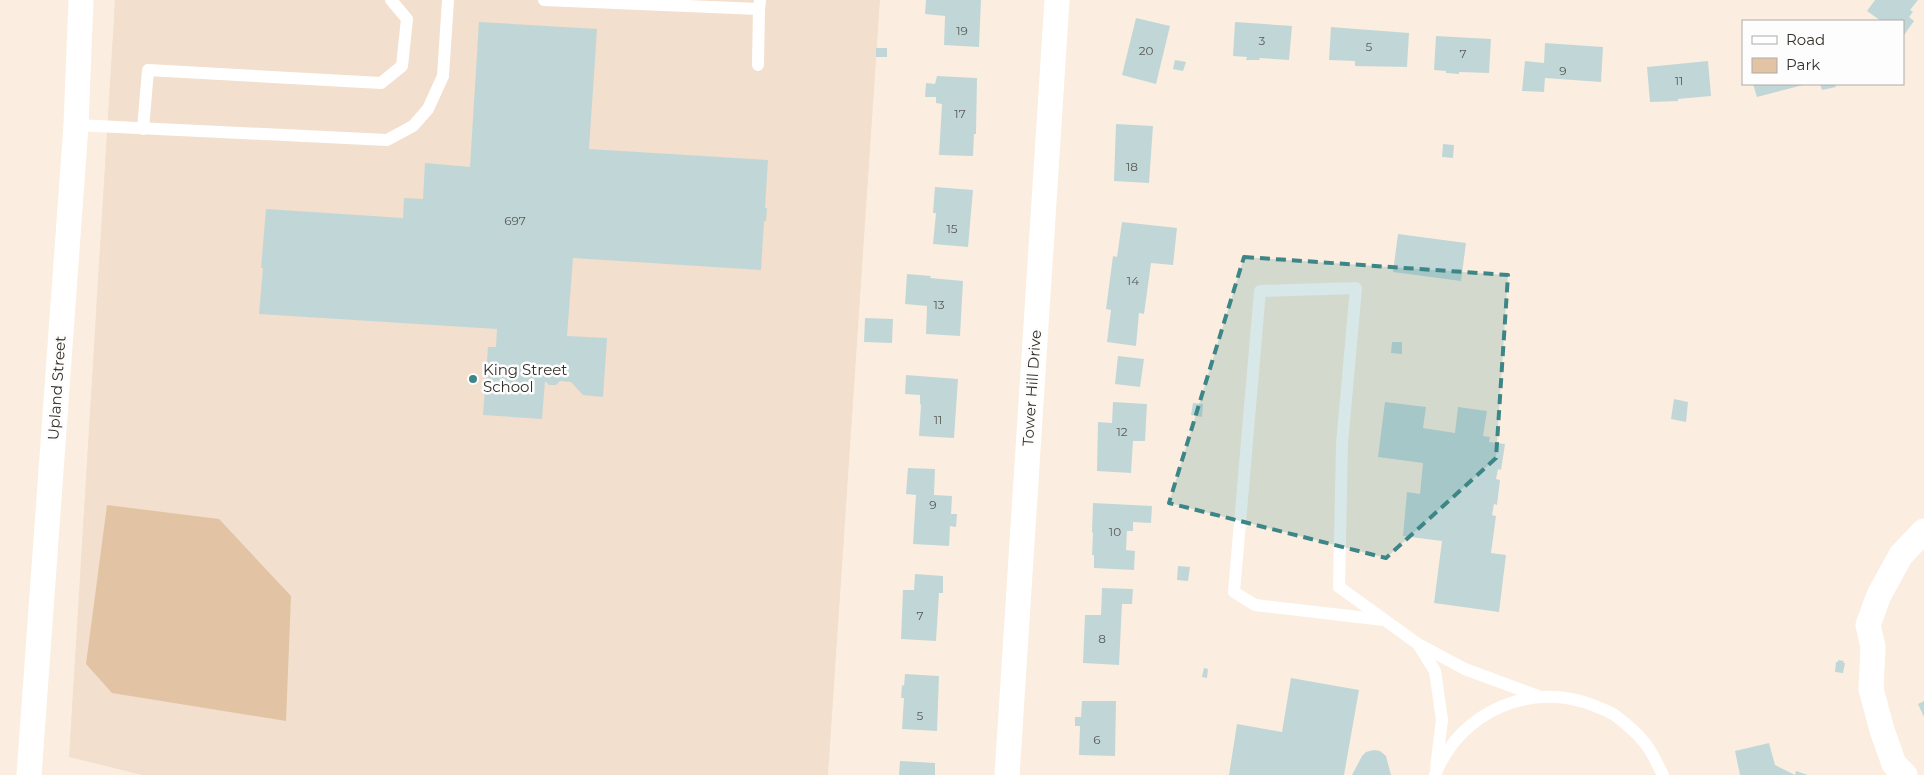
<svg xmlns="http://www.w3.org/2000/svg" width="1924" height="775" viewBox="0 0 1924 775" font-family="Montserrat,sans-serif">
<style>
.built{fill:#f2dfcd}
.green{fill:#e2c4a5}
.building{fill:#c1d7d7}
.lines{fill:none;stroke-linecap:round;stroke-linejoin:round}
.lane{stroke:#fff;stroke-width:12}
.street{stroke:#fff;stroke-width:25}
.marked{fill:#3d8687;fill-opacity:0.2;stroke:#3d8687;stroke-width:4;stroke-dasharray:10 6;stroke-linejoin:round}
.poi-dot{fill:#3d8687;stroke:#fdfdfd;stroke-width:2}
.labels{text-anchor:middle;stroke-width:5;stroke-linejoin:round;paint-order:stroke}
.number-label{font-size:12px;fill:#595a56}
.poi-label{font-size:15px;fill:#36312b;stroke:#fdfdfd;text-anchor:start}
.street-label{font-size:15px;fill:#36312b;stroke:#fdfdfd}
</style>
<rect width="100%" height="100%" fill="#fbeee0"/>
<polygon class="built" points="115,0 880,0 828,775 142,775 69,757"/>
<polygon class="green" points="107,505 219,519 291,596 286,721 112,693 86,664"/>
<g class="building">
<polygon points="926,0 981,0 979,47 944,45 945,16 925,14"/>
<polygon points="1875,0 1918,0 1910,10 1913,12 1909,17 1914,21 1904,35 1903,21 1881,21 1867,11"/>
<polygon points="1136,18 1170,26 1156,84 1122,75"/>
<polygon points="479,22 597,29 589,149 768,160 765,208 767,208 766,221 764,221 761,270 573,258 567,336 607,338 603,397 583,395 571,382 560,381 556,385 549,385 545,381 542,419 483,415 488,347 496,347 497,329 259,314 263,268 261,268 266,209 403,218 404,198 423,199 425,163 470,167"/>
<polygon points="1235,22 1292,26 1289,60 1259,58 1260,60 1246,60 1247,57 1233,56"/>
<polygon points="1331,27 1409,33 1407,67 1355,66 1355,61 1329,60"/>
<polygon points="1436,36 1491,39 1489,73 1459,72 1459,74 1446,73 1446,71 1434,70"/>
<polygon points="1545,43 1603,47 1601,82 1545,78 1544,92 1522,91 1525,61 1544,63"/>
<rect x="876" y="48" width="11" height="9"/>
<polygon points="1175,60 1186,62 1183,71 1173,69"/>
<polygon points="1708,61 1711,96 1678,99 1678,101 1650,102 1647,67"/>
<polygon points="937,76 977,78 976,134 974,134 973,156 939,155 942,104 936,103 936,97 925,97 926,83 935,84"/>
<polygon points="1753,84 1807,84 1757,97"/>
<polygon points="1820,84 1835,84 1836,87 1822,90"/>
<polygon points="1116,124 1153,126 1149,183 1114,181"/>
<polygon points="1443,144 1454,145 1453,158 1442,157"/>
<polygon points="935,187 973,190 968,247 933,244 936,213 933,213"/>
<polygon points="1122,222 1177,228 1173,265 1151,263 1144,314 1139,313 1136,346 1107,342 1111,310 1106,309 1113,256 1117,257"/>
<polygon points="1398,234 1466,243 1461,281 1393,272"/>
<polygon points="907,274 931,276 930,278 963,281 960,336 926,334 927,306 905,304"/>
<polygon points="865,318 893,319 892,343 864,342"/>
<polygon points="1392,342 1402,342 1402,354 1391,353"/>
<polygon points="1118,356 1144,359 1140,387 1115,384"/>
<polygon points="906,375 958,379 954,438 919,436 921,405 920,404 920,395 905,394"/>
<polygon points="1674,399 1688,402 1686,422 1671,419"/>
<polygon points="1113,402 1147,404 1145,441 1133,441 1131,473 1097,471 1098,422 1112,423"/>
<polygon points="1385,402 1426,407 1423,428 1455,433 1458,407 1487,411 1483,436 1490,437 1489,442 1505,444 1501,470 1498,469 1496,479 1500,480 1497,505 1494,504 1492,515 1496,516 1491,553 1506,555 1499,612 1434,603 1442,541 1403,536 1407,492 1420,494 1423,463 1378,457"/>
<polygon points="1193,403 1203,404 1202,417 1191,415"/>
<polygon points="908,468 935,469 934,495 952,496 951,514 957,514 956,527 950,526 949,546 913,544 916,495 906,494"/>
<polygon points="1093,503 1152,506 1151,523 1133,522 1133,531 1127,531 1126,550 1135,551 1134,570 1094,568 1094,555 1092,555 1093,533 1092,532"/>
<polygon points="1178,566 1190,567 1188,581 1177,580"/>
<polygon points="915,574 943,576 943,593 939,593 936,641 901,639 903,590 914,590"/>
<polygon points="1102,588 1133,589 1132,604 1122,604 1119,665 1083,663 1085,615 1101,615"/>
<polygon points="1838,660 1844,661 1843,663 1845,663 1843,673 1835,672 1836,662 1838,662"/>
<polygon points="1204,668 1208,669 1207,678 1202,677"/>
<polygon points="905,674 939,676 937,731 902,729 904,698 901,698 902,685 904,686"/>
<polygon points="1291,678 1359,690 1344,775 1229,775 1237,724 1282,732"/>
<polygon points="1082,701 1116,701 1115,756 1079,755 1080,726 1075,726 1075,717 1081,717"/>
<polygon points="1924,701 1924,717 1918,704"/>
<polygon points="1769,743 1775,765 1795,775 1796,771 1808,775 1740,775 1735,751"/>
<polygon points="1374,750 1380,751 1386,756 1391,775 1352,775 1362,756 1366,752"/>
<polygon points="900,761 935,763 935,775 899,775"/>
</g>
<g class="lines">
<g class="lane">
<polyline points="544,0 759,9 760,0"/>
<polyline points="758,65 759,9"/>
<polyline points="76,125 387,140 413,126 428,109 443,76 448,0"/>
<polyline points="143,129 148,70 381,83 402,66 407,19 391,0"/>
<polyline points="1384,620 1255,605 1234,592 1260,291 1356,288 1342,444 1339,587 1418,644"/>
<polyline points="1436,767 1442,720 1435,671 1418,644 1465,669 1538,696"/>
<path d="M1435 775C1460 711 1532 680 1595 706 1602 709 1610 711 1616 716 1625 723 1637 733 1644 742 1652 751 1657 764 1663 775"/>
</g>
<g class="street">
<polyline points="29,775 76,125 81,0"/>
<polyline points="1007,775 1057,0"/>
<polyline points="1905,775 1894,764 1882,730 1871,689 1873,647 1868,625 1879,595 1901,555 1924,531"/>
</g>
</g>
<path class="marked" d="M1244 257 1508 275 1496 458 1386 558 1169 503Z"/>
<circle class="poi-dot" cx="473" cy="379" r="5"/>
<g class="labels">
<g class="number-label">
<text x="962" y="35">19</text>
<text x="1262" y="45">3</text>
<text x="1369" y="51">5</text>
<text x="1146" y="55">20</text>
<text x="1463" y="58">7</text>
<text x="1563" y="75">9</text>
<text x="1679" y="85">11</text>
<text x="960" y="118">17</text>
<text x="1132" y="171">18</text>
<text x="515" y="225">697</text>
<text x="952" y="233">15</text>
<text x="1133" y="285">14</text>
<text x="939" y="309">13</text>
<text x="938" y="424">11</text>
<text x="1122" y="436">12</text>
<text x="933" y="509">9</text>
<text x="1115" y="536">10</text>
<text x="920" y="620">7</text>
<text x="1102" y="643">8</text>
<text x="920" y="720">5</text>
<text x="1097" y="744">6</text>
</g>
<g class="poi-label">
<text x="483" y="375">King Street<tspan x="483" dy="17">School</tspan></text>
</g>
<g class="street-label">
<text transform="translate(57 388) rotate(-86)" y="5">Upland Street</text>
<text transform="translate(1032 388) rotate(-86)" y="5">Tower Hill Drive</text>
</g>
</g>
<rect x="1742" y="20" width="162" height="65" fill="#fdfdfd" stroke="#adaba9"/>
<rect x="1752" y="36" width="25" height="8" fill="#ffffff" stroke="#adaba9"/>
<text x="1786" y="45" font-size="15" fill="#36312b">Road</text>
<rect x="1752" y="58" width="25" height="15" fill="#e2c4a5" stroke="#adaba9"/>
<text x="1786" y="70" font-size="15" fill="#36312b">Park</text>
</svg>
